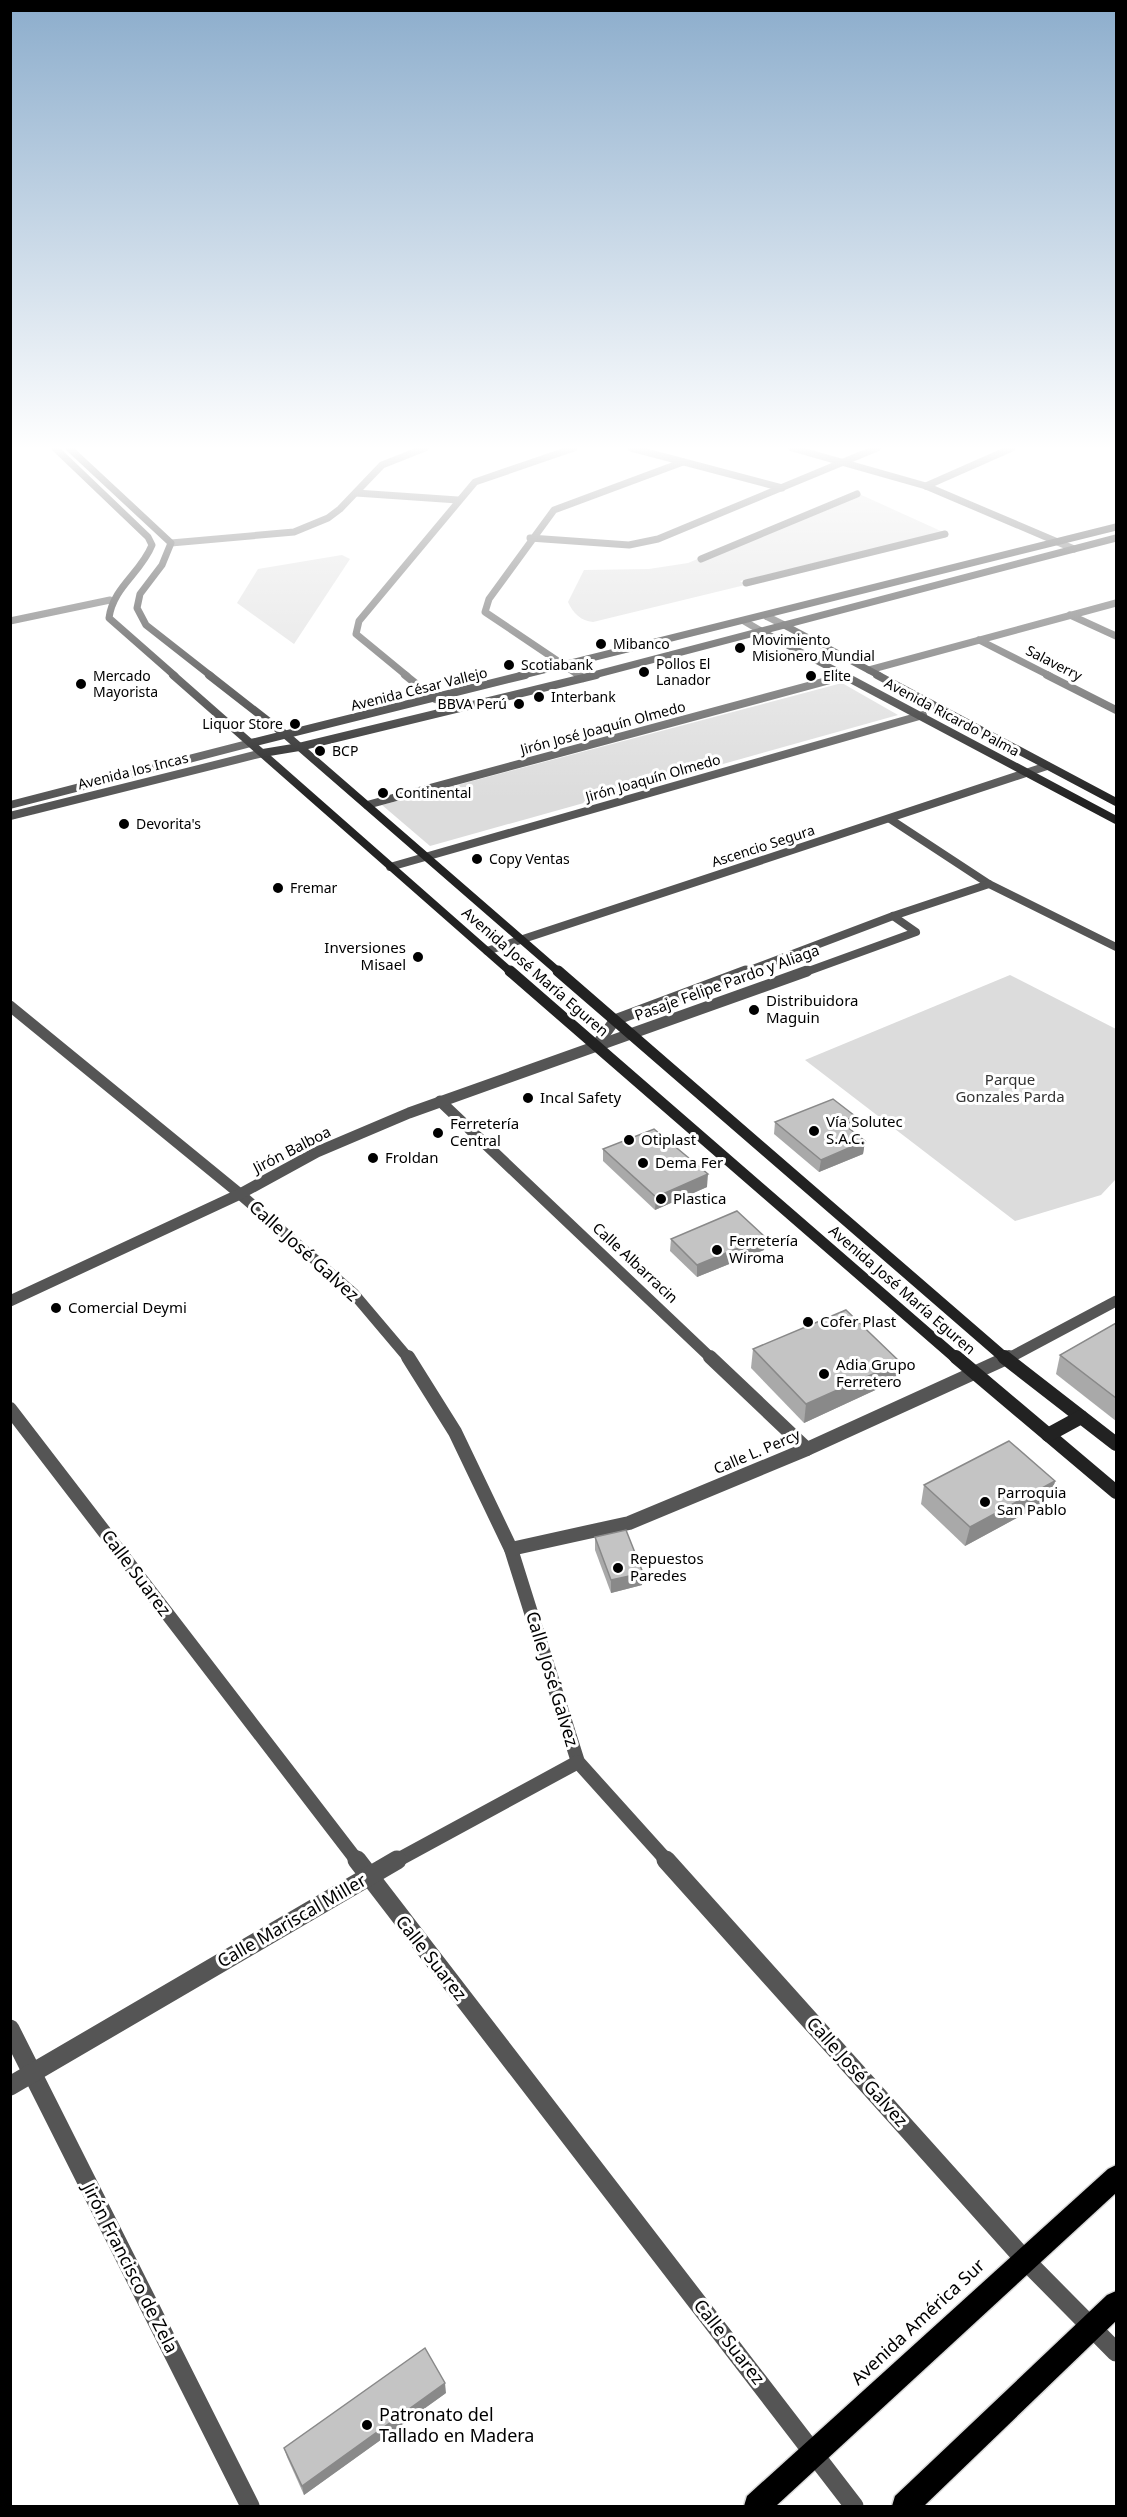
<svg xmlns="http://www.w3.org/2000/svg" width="1127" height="2517" viewBox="0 0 1127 2517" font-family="'Noto Sans',sans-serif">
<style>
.green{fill:#dcdcdc}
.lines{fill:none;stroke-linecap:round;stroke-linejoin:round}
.primary-casing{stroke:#dbdbdb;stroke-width:3}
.pedestrian{stroke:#555;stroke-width:7}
.minor-far4{stroke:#555;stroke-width:7}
.minor-far3{stroke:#555;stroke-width:8}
.minor-far2{stroke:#555;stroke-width:11}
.minor-far1{stroke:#555;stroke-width:14}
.minor{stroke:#555;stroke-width:19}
.tertiary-far1{stroke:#555;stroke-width:7}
.tertiary{stroke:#555;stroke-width:8}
.secondary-far3{stroke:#222;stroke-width:7}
.secondary-far2{stroke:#222;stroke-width:8}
.secondary-far1{stroke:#222;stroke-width:11}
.secondary{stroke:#222;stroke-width:14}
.primary{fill:#000;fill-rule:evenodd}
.wall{fill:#a9a9a9}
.shaded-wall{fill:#898989}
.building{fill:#c4c4c4;stroke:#898989;stroke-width:1.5}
.poi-dot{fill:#000;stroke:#fff;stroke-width:2}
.labels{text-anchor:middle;stroke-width:6;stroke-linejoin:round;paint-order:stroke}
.far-poi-label{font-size:14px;fill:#000;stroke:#fff;text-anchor:start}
.far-street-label{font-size:14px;fill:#000;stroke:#fff}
.poi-label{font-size:15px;fill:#000;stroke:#fff;text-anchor:start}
.street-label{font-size:15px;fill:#000;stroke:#fff}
.park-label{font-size:15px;fill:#333;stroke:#fff}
.near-street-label{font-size:18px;fill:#000;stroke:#fff}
.near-poi-label{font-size:18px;fill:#000;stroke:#fff;text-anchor:start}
</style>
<rect width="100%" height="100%" fill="#fff"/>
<g class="green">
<path d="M857 493 943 532 740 581 745 585 593 622C581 621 573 613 568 602L584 570 649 569 688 563Z"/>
<polygon points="342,555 350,559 294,644 237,603 258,569"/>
<polygon points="842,683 898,715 430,846 382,805"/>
<polygon points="1010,975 1116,1029 1116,1179 1101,1195 1015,1221 805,1060"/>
</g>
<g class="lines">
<defs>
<g id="primary">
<polygon points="1116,2165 1116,2193 776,2506 744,2506 747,2496 1108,2169"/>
<polygon points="1116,2291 1116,2321 924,2506 892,2506 895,2496 1107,2295"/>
</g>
</defs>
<use href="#primary" class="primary-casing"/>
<g class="pedestrian">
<polyline points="701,559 857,494"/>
<polyline points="746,583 945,534"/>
<polyline points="10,621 110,600"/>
</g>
<g class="minor-far4">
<polyline points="631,448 782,488"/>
<polyline points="792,448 926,486 1074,549"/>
<polyline points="926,486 1012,448"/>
<polyline points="356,493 458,500"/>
<polyline points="530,538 629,545 658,539 877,448"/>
<polyline points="171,543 294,532 328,518 340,509 382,465 425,448"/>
<polyline points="1070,615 1116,636"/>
<polyline points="979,640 1050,676"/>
<polyline points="869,670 1116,603"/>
<polyline points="407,676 356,634 359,621 475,482 574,448"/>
<polyline points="580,676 485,612 489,599 554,510 683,462"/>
</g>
<g class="minor-far3">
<polyline points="405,675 435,699"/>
<polyline points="578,675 583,678"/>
<polyline points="1047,675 1116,710"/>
<polyline points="367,805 845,676"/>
<polyline points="890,819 989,884 1116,947"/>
<polyline points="390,867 923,715"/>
<polyline points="487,951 1047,766"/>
<polyline points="742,973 893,916 989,884"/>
<polyline points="803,973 916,932 893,916"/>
</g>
<g class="minor-far2">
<polyline points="10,1006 240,1194 354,1294 409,1359"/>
<polyline points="596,1046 615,1020 746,971"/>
<polyline points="440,1101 712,1359"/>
<polyline points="10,1301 240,1194 317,1152 409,1113 807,971"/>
<polyline points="1007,1359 1116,1301"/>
</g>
<g class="minor-far1">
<polyline points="408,1357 455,1432 511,1549 578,1762 668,1862"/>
<polyline points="710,1357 807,1449"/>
<polyline points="10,1409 358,1862"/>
<polyline points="511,1549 629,1523 807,1449 1009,1357"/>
<polyline points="394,1862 578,1762"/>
</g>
<g class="minor">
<polyline points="357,1860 854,2506"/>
<polyline points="666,1860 1024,2259 1116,2352"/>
<polyline points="10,2029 250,2506"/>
<polyline points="10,2086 397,1860"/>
</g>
<g class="tertiary-far1">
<polyline points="766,616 784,625"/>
<polyline points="744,621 761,631"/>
</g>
<g class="tertiary">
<polyline points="10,805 251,743"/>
<polyline points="10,816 263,753"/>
</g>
<g class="secondary-far3">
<path d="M55 448 148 537 152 545C141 573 113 587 109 618L175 676"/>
<polyline points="69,448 171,543 162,565 140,594 137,608 146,625 211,676"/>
<polyline points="784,625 880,676"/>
<polyline points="761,631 846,676"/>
<polyline points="519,676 1116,527"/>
<polyline points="590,676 1116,538"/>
</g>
<g class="secondary-far2">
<polyline points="173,675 512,973"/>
<polyline points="209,675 287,736 560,973"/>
<polyline points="843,675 1116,820"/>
<polyline points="877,675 1116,802"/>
<polyline points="251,743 525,675"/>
<polyline points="263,753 299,747 596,675"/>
</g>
<g class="secondary-far1">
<polyline points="510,971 957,1359"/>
<polyline points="558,971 1006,1359"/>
</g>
<g class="secondary">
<polyline points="956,1357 1116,1492"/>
<polyline points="1004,1357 1116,1444"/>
<polyline points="1048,1435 1081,1417"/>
</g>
<use href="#primary" class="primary"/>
</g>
<g class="wall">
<polygon points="855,1116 853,1128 850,1130 865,1141 863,1154 819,1172 774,1134 775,1122"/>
<polygon points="603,1149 707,1187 655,1210 603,1161"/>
<polygon points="765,1237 764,1250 697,1277 670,1251 671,1239"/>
<polygon points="1116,1323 1116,1421 1056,1374 1060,1355"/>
<polygon points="753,1349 897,1380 804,1423 751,1368"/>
<polygon points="1055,1481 1050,1500 965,1546 921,1504 924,1485"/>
<polygon points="595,1537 642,1585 611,1593 595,1550"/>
<polygon points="446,2393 304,2495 287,2457 284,2448"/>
</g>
<g class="shaded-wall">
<polygon points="855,1116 853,1128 839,1134 841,1122"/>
<polygon points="865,1141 863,1154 819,1172 821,1160"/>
<polygon points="708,1174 707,1187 655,1210 656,1197"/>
<polygon points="765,1237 764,1250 697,1277 697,1265"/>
<polygon points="900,1362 897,1380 804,1423 806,1404"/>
<polygon points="1055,1481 1050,1500 965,1546 970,1527"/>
<polygon points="643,1573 642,1585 611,1593 611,1580"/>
<polygon points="445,2383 446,2393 304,2495 302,2486"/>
</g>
<g class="building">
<polygon points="833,1099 855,1116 841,1122 865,1141 821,1160 775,1122"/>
<polygon points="654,1129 708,1174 656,1197 603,1149"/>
<polygon points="737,1211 765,1237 697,1265 671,1239"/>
<polygon points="846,1310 900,1362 806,1404 753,1349"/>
<polygon points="1116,1323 1116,1398 1060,1355"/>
<polygon points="1009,1441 1055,1481 970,1527 924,1485"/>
<polygon points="626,1530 643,1573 611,1580 595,1537"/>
<polygon points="425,2348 445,2383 302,2486 284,2448"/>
</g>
<linearGradient id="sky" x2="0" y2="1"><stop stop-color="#8cadcc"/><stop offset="0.56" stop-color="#fff"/><stop offset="1" stop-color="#fff" stop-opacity="0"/></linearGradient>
<rect width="1127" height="800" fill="url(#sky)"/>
<g class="poi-dot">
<circle cx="601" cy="644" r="6"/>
<circle cx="740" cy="648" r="6"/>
<circle cx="509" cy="665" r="6"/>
<circle cx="644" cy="672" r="6"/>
<circle cx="811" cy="676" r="6"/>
<circle cx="81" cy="684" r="6"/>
<circle cx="539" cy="697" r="6"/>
<circle cx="519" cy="704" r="6"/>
<circle cx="295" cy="724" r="6"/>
<circle cx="320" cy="751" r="6"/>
<circle cx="383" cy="793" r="6"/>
<circle cx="124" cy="824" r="6"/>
<circle cx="477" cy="859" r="6"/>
<circle cx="278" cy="888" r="6"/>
<circle cx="418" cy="957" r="6"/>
<circle cx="754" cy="1010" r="6"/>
<circle cx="528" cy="1098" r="6"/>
<circle cx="814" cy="1131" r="6"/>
<circle cx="438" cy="1133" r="6"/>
<circle cx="629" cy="1140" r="6"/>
<circle cx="373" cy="1158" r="6"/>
<circle cx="643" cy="1163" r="6"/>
<circle cx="661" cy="1199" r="6"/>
<circle cx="717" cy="1250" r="6"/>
<circle cx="56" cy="1308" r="6"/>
<circle cx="808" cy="1322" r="6"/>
<circle cx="824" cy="1374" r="6"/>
<circle cx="985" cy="1502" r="6"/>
<circle cx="618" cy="1568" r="6"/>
<circle cx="367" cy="2425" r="6"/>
</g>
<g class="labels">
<g class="far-poi-label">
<text x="752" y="645">Movimiento<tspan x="752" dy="16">Misionero Mundial</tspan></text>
<text x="613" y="649">Mibanco</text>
<text x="656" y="669">Pollos El<tspan x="656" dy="16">Lanador</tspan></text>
<text x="521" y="670">Scotiabank</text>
<text x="93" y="681">Mercado<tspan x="93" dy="16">Mayorista</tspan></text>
<text x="823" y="681">Elite</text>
<text x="551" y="702">Interbank</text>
<text x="507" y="709" text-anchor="end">BBVA Perú</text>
<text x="283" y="729" text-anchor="end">Liquor Store</text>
<text x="332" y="756">BCP</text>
<text x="395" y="798">Continental</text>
<text x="136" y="829">Devorita's</text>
<text x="489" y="864">Copy Ventas</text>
<text x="290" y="893">Fremar</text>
</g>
<g class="far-street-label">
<text transform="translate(1054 663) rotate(27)" y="5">Salaverry</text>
<text transform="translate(419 689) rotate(-14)" y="5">Avenida César Vallejo</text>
<text transform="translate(952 717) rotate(28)" y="5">Avenida Ricardo Palma</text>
<text transform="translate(603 728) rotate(-15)" y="5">Jirón José Joaquín Olmedo</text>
<text transform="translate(133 771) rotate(-14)" y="5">Avenida los Incas</text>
<text transform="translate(653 778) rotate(-16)" y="5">Jirón Joaquín Olmedo</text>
<text transform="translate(763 846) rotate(-18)" y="5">Ascencio Segura</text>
</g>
<g class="poi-label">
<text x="406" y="953" text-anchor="end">Inversiones<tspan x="406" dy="17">Misael</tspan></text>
<text x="766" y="1006">Distribuidora<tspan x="766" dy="17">Maguin</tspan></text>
<text x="540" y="1103">Incal Safety</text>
<text x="826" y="1127">Vía Solutec<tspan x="826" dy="17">S.A.C.</tspan></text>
<text x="450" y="1129">Ferretería<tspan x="450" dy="17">Central</tspan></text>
<text x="641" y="1145">Otiplast</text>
<text x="385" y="1163">Froldan</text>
<text x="655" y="1168">Dema Fer</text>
<text x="673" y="1204">Plastica</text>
<text x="729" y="1246">Ferretería<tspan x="729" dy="17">Wiroma</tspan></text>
<text x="68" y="1313">Comercial Deymi</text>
<text x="820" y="1327">Cofer Plast</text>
<text x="836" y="1370">Adia Grupo<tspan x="836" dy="17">Ferretero</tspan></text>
<text x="997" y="1498">Parroquia<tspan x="997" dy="17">San Pablo</tspan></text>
<text x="630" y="1564">Repuestos<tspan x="630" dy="17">Paredes</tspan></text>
</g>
<g class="street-label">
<text transform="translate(535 972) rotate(41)" y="5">Avenida José María Eguren</text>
<text transform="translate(727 983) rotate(-20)" y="5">Pasaje Felipe Pardo y Aliaga</text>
<text transform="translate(292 1150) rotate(-27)" y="5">Jirón Balboa</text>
<text transform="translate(635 1263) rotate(43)" y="5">Calle Albarracin</text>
<text transform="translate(902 1290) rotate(41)" y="5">Avenida José María Eguren</text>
<text transform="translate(757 1452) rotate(-23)" y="5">Calle L. Percy</text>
</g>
<g class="park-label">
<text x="1010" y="1085">Parque<tspan x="1010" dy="17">Gonzales Parda</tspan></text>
</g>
<g class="near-street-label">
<text transform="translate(304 1251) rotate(42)" y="6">Calle José Galvez</text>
<text transform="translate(136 1573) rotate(53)" y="6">Calle Suarez</text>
<text transform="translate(552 1679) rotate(73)" y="6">Calle José Galvez</text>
<text transform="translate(292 1921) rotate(-30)" y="6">Calle Mariscal Miller</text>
<text transform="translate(431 1958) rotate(52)" y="6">Calle Suarez</text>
<text transform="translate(857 2072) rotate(48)" y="6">Calle José Galvez</text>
<text transform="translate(130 2268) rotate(63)" y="6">Jirón Francisco de Zela</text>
<text transform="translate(918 2322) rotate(-43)" y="6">Avenida América Sur</text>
<text transform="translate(729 2342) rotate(52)" y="6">Calle Suarez</text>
</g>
<g class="near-poi-label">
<text x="379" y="2421">Patronato del<tspan x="379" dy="21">Tallado en Madera</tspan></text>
</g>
</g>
<rect width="1127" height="2517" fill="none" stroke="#000000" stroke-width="24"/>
</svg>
